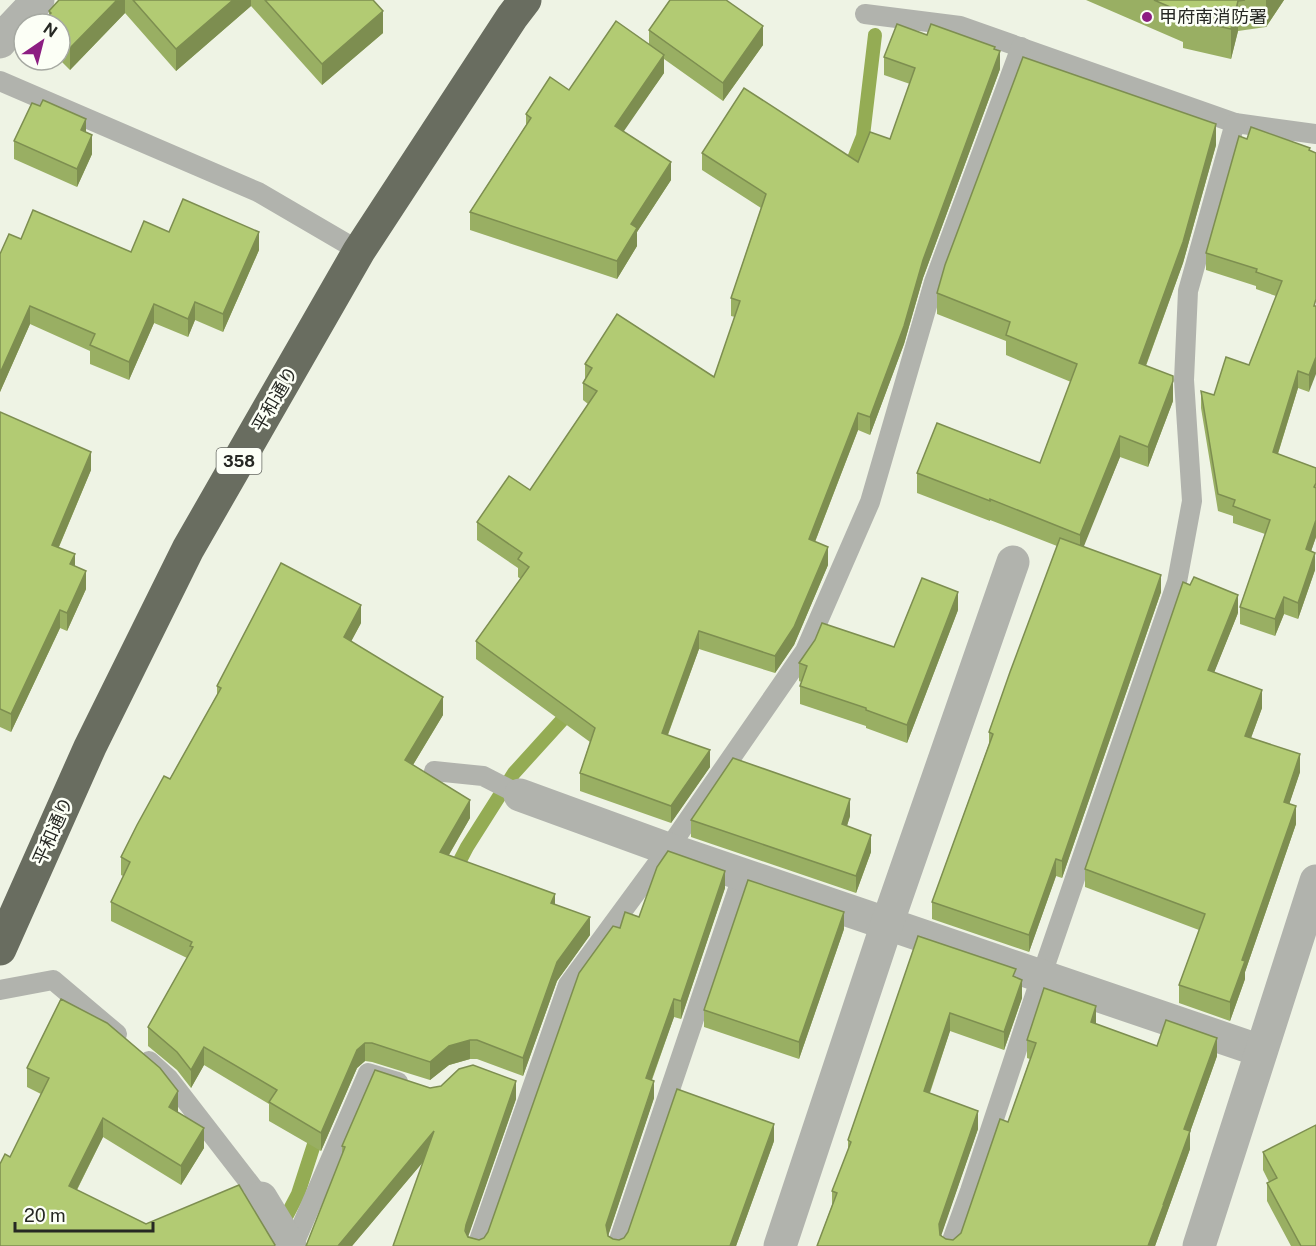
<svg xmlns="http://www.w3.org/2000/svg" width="1316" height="1246" viewBox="0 0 1316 1246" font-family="'Public Sans','Noto Sans JP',sans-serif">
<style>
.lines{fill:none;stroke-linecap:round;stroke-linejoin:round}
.stream{stroke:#94ac54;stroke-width:14}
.lane{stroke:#b1b3ad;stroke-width:20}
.street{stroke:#b1b3ad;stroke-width:33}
.highway{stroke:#696d60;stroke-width:33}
.wall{fill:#99af63}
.shaded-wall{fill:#7d8e50}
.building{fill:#b2cb73;stroke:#7d8e50;stroke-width:1.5}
.poi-dot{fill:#8c1e82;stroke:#fcfff6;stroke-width:2}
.labels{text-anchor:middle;stroke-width:5;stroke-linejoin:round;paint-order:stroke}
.shield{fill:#fcfff6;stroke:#666862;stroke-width:1.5}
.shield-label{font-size:16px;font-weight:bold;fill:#262823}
.poi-label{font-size:18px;fill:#262823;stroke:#fcfff6;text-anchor:start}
.street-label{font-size:18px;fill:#262823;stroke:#fcfff6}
</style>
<rect width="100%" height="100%" fill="#eef3e4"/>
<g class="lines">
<g class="stream">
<polyline points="847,176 863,136 875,35"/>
<polyline points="453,874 467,847 514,773 573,708"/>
<polyline points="287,1215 298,1194 319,1129"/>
</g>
<g class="lane">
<polyline points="865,14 960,26 1235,123 1316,134"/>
<polyline points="0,81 258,192 359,251"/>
<polyline points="434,771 483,776 520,795"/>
<polyline points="0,990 53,980 117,1034"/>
<polyline points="149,1061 169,1079 261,1198"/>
<polyline points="293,1246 368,1073 398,1082"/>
<polyline points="477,1246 568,985 668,849 805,651 870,502 934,282 1021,47"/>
<polyline points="617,1246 743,874"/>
<polyline points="950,1246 970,1191 1041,977 1177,582 1192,501 1184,380 1188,291 1235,123"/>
</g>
<g class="street">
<polyline points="0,42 7,33 38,0"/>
<polyline points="520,795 668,849 1261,1051"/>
<polyline points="261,1198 290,1246"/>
<polyline points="780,1246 887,924 1013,562"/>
<polyline points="1199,1246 1316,881"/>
</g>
<polyline class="highway" points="0,949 90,747 188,549 359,251 512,17 525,0"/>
</g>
<g class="wall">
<polygon points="59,0 373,0 383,33 322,85 251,6 176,71 125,13 70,70 60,60 60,24 43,24 43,22 49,15 49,11"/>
<polygon points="1086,0 1284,0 1266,27 1238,31 1231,59 1183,48 1183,42"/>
<polygon points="649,30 763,45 723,101 664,59 664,73 623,131 671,180 637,232 637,246 617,279 470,230 470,212 526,125 526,114 649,44"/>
<polygon points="927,35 995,50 1000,69 923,278 904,344 870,435 858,430 815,542 828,565 794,645 775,673 699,649 668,735 710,767 671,823 580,791 580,773 590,742 476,659 476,641 521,579 518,577 518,568 477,540 477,522 530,490 588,404 583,400 583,383 585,379 585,364 714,377 735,317 731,316 731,298 761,208 702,170 702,153 858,162 890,139 910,84 884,75 884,57"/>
<polygon points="86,132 92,154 77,187 14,159 14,141"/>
<polygon points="1247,139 1310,148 1309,392 1298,388 1278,454 1316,468 1316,537 1311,551 1315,570 1298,619 1284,614 1275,636 1240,624 1240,607 1265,534 1233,523 1233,516 1218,511 1201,408 1201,391 1214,395 1249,365 1276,296 1256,289 1256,286 1206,270 1206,253"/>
<polygon points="1216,145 1183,263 1146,366 1173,401 1148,467 1120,457 1083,546 1161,592 1062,878 1056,876 1029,952 932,919 932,902 989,744 989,732 1057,546 990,520 990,521 917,493 917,473 1040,463 1071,382 1006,355 1006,341 937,314 937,293"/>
<polygon points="169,232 259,250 223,332 195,320 188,337 154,323 129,380 90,364 90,351 30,324 0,392 0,254 21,239 131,252"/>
<polygon points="0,412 91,470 59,547 75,566 86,589 67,631 60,628 11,732 0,727"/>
<polygon points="958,610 907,743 866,728 866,726 800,704 800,686 801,682 799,681 799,663 894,647"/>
<polygon points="1238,613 1214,672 1262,708 1251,738 1300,772 1289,804 1296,824 1245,972 1245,979 1230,1021 1179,1003 1179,985 1199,930 1085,887 1085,869"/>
<polygon points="361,623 351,641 443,715 413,765 470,818 449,855 555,904 590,935 557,981 523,1076 477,1059 470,1059 449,1065 430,1080 372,1062 365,1061 357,1068 321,1151 269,1121 269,1104 204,1065 191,1088 177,1070 148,1046 148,1027 187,958 111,921 111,902 123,876 121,875 121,857 170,779 217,695 217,686"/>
<polygon points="850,816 847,826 871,852 856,893 691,837 691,820"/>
<polygon points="725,888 681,1019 674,1017 652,1080 654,1098 608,1236 613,1239 619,1240 624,1238 774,1141 736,1246 393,1246 423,1162 352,1246 306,1246 342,1155 342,1146 430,1088 516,1099 468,1236 479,1240 484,1238 488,1232 620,928 639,917"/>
<polygon points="844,929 799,1059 704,1027 704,1010"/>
<polygon points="918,936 1016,977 1022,998 1004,1050 950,1031 930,1093 978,1129 941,1235 946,1239 953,1240 961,1233 1008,1122 1030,1059 1027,1058 1027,1040 1096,1024 1157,1046 1217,1056 1190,1132 1190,1149 1155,1246 817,1246 832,1205 832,1191 848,1151 848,1140"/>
<polygon points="27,1068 178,1111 178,1112 204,1148 181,1185 103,1137 77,1190 146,1224 275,1246 0,1246 41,1094 27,1087"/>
<polygon points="1263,1152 1316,1246 1291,1246 1267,1201 1267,1183 1269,1182 1263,1170"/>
</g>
<g class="shaded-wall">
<polygon points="117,0 125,0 125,13 70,70 70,48"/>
<polygon points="233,0 251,0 251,6 176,71 176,49"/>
<polygon points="1266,0 1284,0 1266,27"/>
<polygon points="1238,1 1238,31 1231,59 1231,29"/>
<polygon points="383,11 383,33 322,85 322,64"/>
<polygon points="763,26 763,45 723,101 723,83"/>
<polygon points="995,47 995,64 1000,51 1000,69 923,278 904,344 870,435 870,417"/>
<polygon points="664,55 664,73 615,144 615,126"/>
<polygon points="86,119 86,137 81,130"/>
<polygon points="1216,124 1216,145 1183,263 1139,384 1139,363"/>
<polygon points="92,135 92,154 77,187 77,169"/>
<polygon points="671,162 671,180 637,232 637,246 617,279 617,261 631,224"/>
<polygon points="259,232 259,250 223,332 223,314"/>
<polygon points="195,302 195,320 188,337 188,319"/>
<polygon points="154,304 154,323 129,380 129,362"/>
<polygon points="30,306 30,324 0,392 0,373"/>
<polygon points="1316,357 1316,374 1309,392 1309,375"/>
<polygon points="1298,371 1298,388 1273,469 1273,452"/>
<polygon points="1173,381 1173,401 1148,467 1148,447"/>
<polygon points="858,413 858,430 809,557 809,539"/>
<polygon points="1120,436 1120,457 1080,556 1080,535"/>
<polygon points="91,452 91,470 52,563 52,545"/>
<polygon points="1316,520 1316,537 1306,566 1306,549"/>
<polygon points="828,547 828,565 794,645 775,673 775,656"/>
<polygon points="1315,553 1315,570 1298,619 1298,603"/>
<polygon points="75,554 75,573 70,564"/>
<polygon points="86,571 86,589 67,631 67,613"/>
<polygon points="1161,575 1161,592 1062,878 1062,861"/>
<polygon points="958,592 958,610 907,743 907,725"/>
<polygon points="1238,595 1238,613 1208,688 1208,670"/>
<polygon points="1284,597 1284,614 1275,636 1275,619"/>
<polygon points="361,605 361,623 344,655 344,637"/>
<polygon points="60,610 60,628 11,732 11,714"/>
<polygon points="699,631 699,649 662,750 662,733"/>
<polygon points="1262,690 1262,708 1245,754 1245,736"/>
<polygon points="443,697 443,715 405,778 405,760"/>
<polygon points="710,750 710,767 671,823 671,806"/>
<polygon points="1300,754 1300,772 1284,820 1284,802"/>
<polygon points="850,799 850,816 842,841 842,824"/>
<polygon points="470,800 470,818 440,870 440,852"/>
<polygon points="1296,806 1296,824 1245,972 1245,979 1230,1021 1230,1002 1242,960"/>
<polygon points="871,835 871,852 856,893 856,876"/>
<polygon points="1056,859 1056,876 1029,952 1029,935"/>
<polygon points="725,871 725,888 681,1019 681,1001"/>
<polygon points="555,894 555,912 551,903"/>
<polygon points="844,912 844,929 799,1059 799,1042"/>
<polygon points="590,917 590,935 557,981 523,1076 523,1058 557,962"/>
<polygon points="1022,980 1022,998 1004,1050 1004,1032"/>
<polygon points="674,999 674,1017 646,1095 646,1078"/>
<polygon points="1096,1006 1096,1024 1091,1022"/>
<polygon points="950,1013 950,1031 924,1109 924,1091"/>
<polygon points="1217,1038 1217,1056 1190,1132 1190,1149 1155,1246 1148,1246 1163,1205 1184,1129"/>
<polygon points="470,1040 470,1059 449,1065 430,1080 430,1062 449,1046"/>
<polygon points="365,1043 365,1061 357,1068 321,1151 321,1133 357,1050"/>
<polygon points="204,1047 204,1065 191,1088 191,1070"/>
<polygon points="516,1081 516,1099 466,1243 466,1225"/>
<polygon points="654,1081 654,1098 606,1242 606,1225"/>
<polygon points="178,1091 178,1111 169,1127 169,1107"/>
<polygon points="978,1111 978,1129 939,1242 939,1224"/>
<polygon points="103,1118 103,1137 69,1205 69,1186"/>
<polygon points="774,1124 774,1141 736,1246 730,1246"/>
<polygon points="204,1128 204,1148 181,1185 181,1166"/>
<polygon points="434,1131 434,1149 352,1246 338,1246"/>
</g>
<g class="building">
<polygon points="59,0 117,0 70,48 60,38 60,24 45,24 43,22 51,13 49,11"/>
<polygon points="133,0 233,0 176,49"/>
<polygon points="265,0 373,0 383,11 322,64"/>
<polygon points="670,0 726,0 763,26 723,83 649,30"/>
<polygon points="1154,0 1245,0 1238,1 1231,29 1183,18 1184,13"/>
<polygon points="616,21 664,55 615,126 671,162 631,224 637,228 617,261 470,212 531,118 526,114 550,77 569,90"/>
<polygon points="897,24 927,35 931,24 995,47 994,49 1000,51 923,260 904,326 870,417 858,413 809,539 828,547 794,627 775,656 699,631 662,733 710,750 671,806 580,773 595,728 476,641 529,567 518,559 522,553 477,522 509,476 530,490 597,391 583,383 592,368 585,364 617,314 714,377 740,301 731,298 766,194 702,153 744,88 858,162 870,132 890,139 915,68 884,57"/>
<polygon points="1023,57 1216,124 1183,242 1139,363 1173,376 1173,381 1148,447 1120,436 1080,535 990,499 990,501 917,473 937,423 1040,463 1077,364 1006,335 1010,322 937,293 945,265"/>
<polygon points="43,100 86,119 81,130 92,135 77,169 14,141 32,103 40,106"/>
<polygon points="1251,127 1310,148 1309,150 1316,153 1316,299 1314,306 1316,306 1316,357 1309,375 1298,371 1273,452 1316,468 1316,483 1314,487 1316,488 1316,520 1306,549 1315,553 1298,603 1284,597 1275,619 1240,607 1270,520 1233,506 1235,500 1218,494 1201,391 1214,395 1226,357 1249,365 1282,281 1256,272 1257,269 1206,253 1239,136 1247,139"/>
<polygon points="183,199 259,232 223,314 195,302 188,319 154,304 129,362 90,345 95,334 30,306 0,373 0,254 9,234 21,239 33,210 131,252 144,221 169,232"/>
<polygon points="0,412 91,452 52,545 75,554 70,564 86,571 67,613 60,610 11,714 0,709"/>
<polygon points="1060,538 1161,575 1062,861 1056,859 1029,935 932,902 993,734 989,732 1010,672"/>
<polygon points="281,563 361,605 344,637 443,697 405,760 470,800 440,852 555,894 551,903 590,917 557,962 523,1058 477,1040 470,1040 449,1046 430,1062 372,1043 365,1043 357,1050 321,1133 269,1102 277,1090 204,1047 191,1070 177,1052 148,1027 193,947 190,946 192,942 111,902 130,862 121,857 137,825 164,776 170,779 221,688 217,686"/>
<polygon points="1194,577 1238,595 1208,670 1262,690 1245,736 1300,754 1284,802 1296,806 1242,960 1245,961 1230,1002 1179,985 1205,914 1085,869 1183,582 1190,585"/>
<polygon points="922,578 958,592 907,725 866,710 866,708 800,686 807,666 799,663 815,640 822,623 894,647"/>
<polygon points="733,758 850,799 842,824 871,835 856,876 691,820"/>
<polygon points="668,851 725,871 681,1001 674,999 646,1078 654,1081 606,1225 608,1236 613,1239 619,1240 624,1238 628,1232 677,1089 774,1124 730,1246 393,1246 434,1131 338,1246 306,1246 345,1147 342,1146 375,1070 430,1088 441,1086 459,1069 473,1065 516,1081 466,1225 465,1231 468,1237 479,1240 484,1238 488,1232 579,973 613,926 620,928 625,912 639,917 657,867"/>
<polygon points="748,880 844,912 799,1042 704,1010"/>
<polygon points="918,936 1016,969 1013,976 1022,980 1004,1032 950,1013 924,1091 978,1111 939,1224 940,1235 946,1239 953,1240 961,1233 1000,1119 1008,1122 1036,1043 1027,1040 1044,988 1096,1006 1091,1022 1157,1046 1166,1020 1217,1038 1184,1129 1190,1131 1163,1205 1164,1204 1148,1246 817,1246 837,1193 832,1191 851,1142 848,1140"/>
<polygon points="61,999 107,1023 160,1068 178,1091 169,1107 204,1128 181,1166 103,1118 69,1186 146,1224 239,1185 275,1245 274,1246 0,1246 0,1164 5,1154 10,1157 49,1078 27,1068"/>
<polygon points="1316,1125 1316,1246 1301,1246 1267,1183 1277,1178 1263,1152"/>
</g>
<circle class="poi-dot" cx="1147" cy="17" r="6"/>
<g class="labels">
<rect class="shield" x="216.5" y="448" width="45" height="26" rx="4.5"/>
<g class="shield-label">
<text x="239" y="467">358</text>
</g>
<g class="poi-label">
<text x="1159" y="23">甲府南消防署</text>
</g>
<g class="street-label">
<text transform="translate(275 399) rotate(-60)" y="6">平和通り</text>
<text transform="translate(53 831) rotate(-66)" y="6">平和通り</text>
</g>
</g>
<g transform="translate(42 42) rotate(35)"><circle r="28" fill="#fcfff6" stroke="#a6a9a2" stroke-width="1.5"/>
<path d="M0-4.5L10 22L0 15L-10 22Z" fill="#8c1e82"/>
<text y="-9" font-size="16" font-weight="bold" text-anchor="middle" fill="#262823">N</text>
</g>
<path d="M15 1222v9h138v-9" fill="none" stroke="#262823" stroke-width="3"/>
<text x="24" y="1222" font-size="18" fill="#262823" stroke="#fcfff6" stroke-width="4.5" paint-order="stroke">20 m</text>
</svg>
